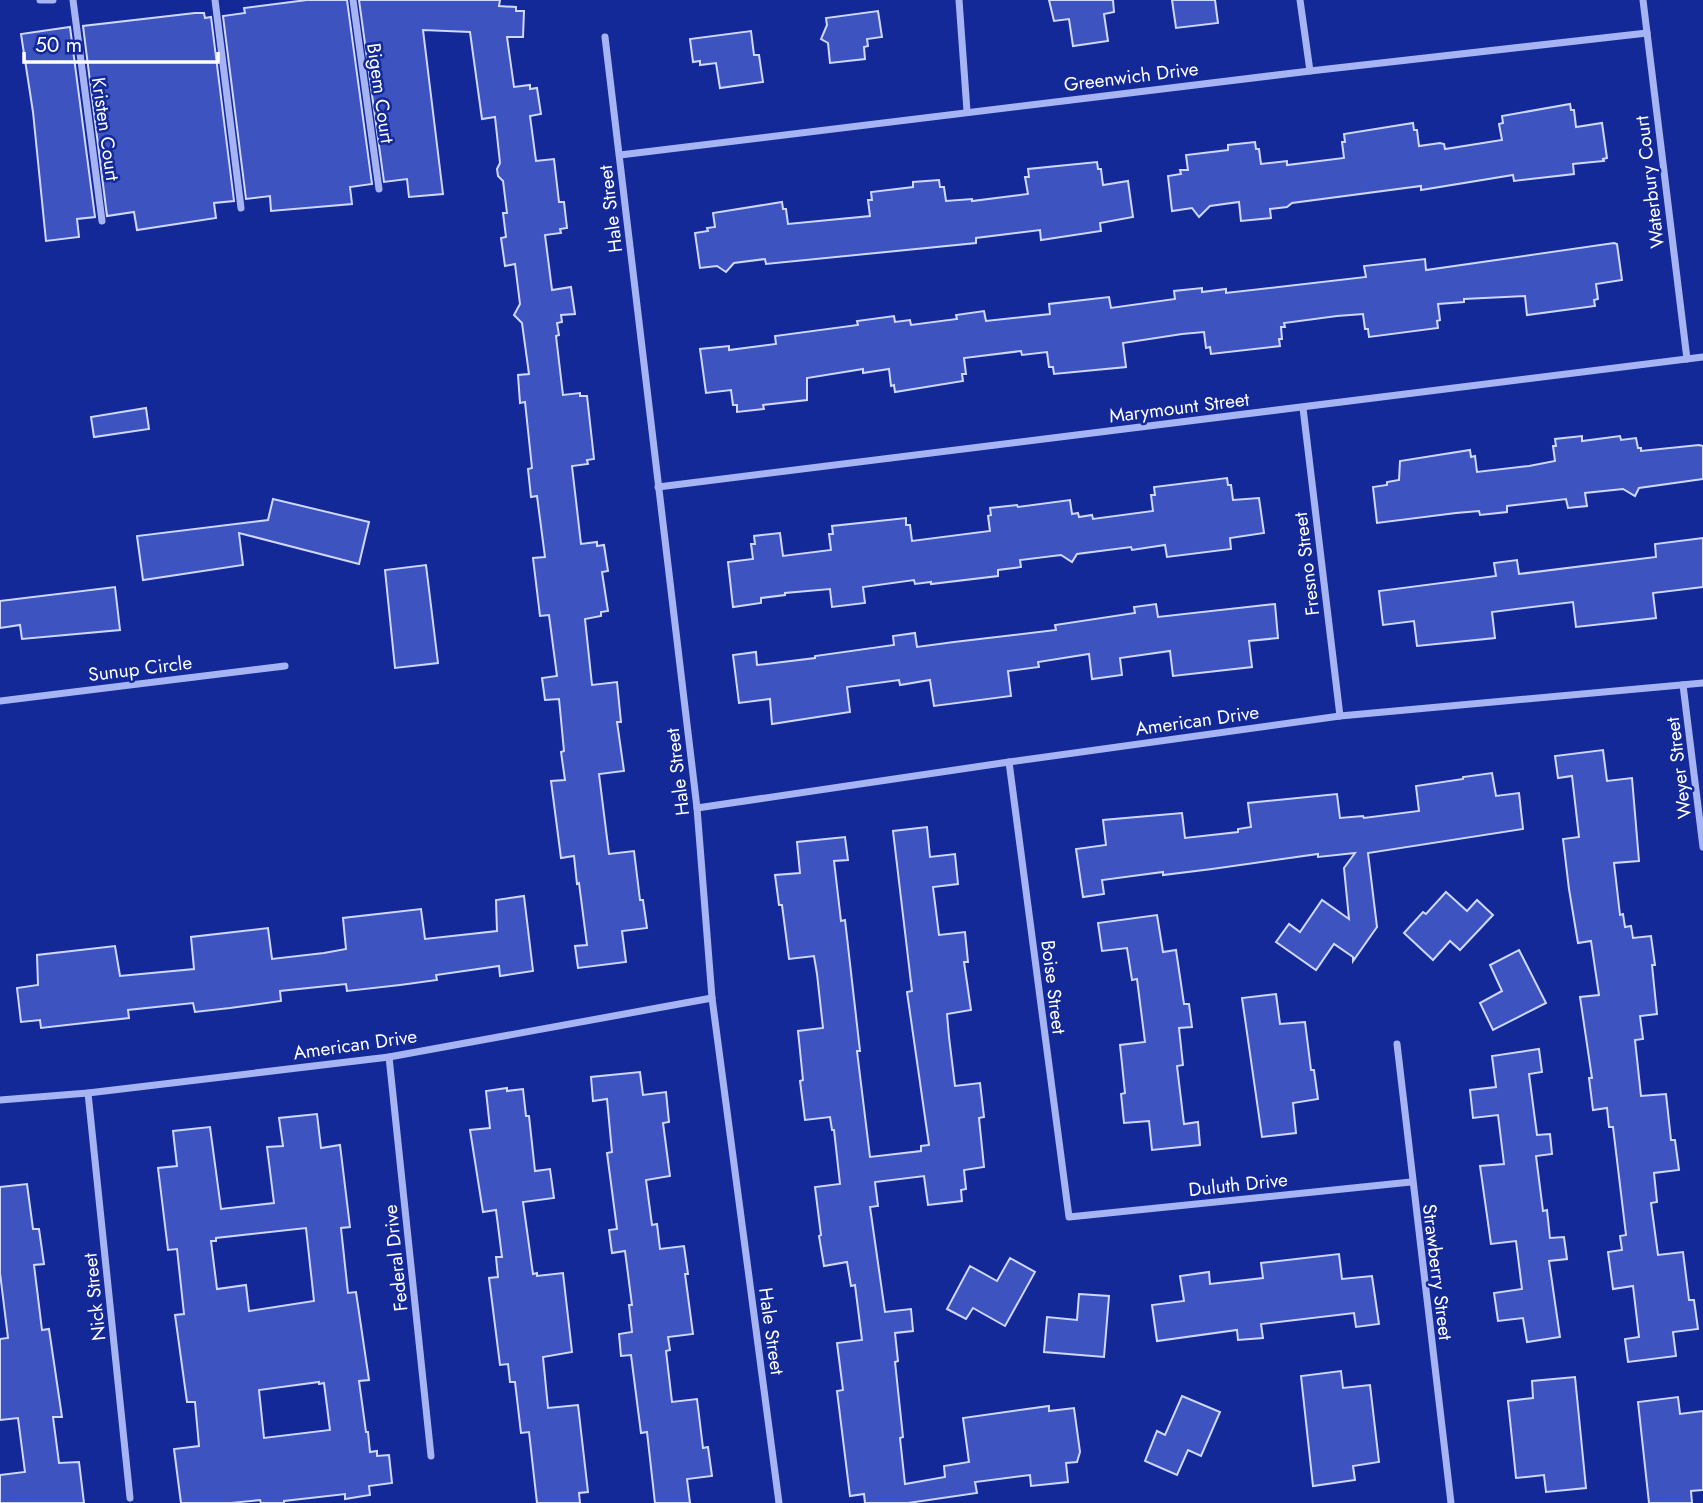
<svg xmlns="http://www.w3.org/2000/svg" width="1703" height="1503" viewBox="0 0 1703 1503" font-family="Jost,sans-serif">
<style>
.building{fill:#3d53c0;stroke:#cfd7fd;stroke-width:2;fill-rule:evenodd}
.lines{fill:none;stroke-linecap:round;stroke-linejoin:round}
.street{stroke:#a7b4f3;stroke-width:7}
.labels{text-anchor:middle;stroke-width:5;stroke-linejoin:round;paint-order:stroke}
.street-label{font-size:19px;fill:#fff;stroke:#142998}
</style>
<rect width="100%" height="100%" fill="#142998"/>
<g class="building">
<polygon points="307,0 347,0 372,184 350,187 352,204 271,211 270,196 246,199 223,16 245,13 244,8"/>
<polygon points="359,0 500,0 499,6 516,7 516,11 524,11 523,37 507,37 514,87 530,85 530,89 537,88 541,114 530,116 536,161 554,159 559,202 564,202 567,228 560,229 561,233 545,235 552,290 571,287 575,314 561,315 562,322 557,323 559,335 556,336 563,395 580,393 580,396 587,396 594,459 587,460 588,464 572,466 581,544 597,542 597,546 604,545 608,571 602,572 608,611 601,612 601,616 585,619 592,685 617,682 621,722 617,722 624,771 599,774 609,854 634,851 640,900 643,900 647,928 622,931 626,962 578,968 575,946 587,945 579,883 577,884 574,856 561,858 551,781 565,780 561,752 564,751 559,699 545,700 542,678 557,676 549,615 540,616 533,558 545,557 537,496 531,497 528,469 532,468 525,402 520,403 518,375 529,374 522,323 514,315 520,304 515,264 505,266 501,238 506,237 503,213 507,213 503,181 498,176 497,169 500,163 495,117 482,119 470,32 423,30 443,194 409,197 407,179 384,182"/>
<polygon points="1049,0 1113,0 1114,12 1104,14 1108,41 1073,46 1069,19 1054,21"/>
<polygon points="1172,0 1215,0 1218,23 1176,28"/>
<polygon points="878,11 882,37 867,39 868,46 864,47 865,59 830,63 828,43 821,39 827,25 826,18"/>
<polygon points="195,13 204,13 205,18 211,17 234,201 214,203 216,218 137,230 134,212 107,216 83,26"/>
<polygon points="70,27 95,217 77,219 79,237 46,241 33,112 21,34"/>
<polygon points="751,31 754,55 759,55 763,82 720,88 716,63 700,65 700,61 693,62 690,39"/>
<polygon points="1570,104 1571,110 1574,110 1576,127 1602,123 1607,158 1603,159 1604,161 1573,164 1574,174 1514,181 1513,175 1421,190 1421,186 1292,203 1287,207 1270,209 1271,218 1241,221 1239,202 1210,206 1199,217 1192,208 1172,211 1168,176 1181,174 1180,170 1188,170 1186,155 1228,150 1228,145 1255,142 1256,149 1259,149 1261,164 1287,161 1287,165 1344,158 1342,142 1345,142 1344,134 1413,123 1414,130 1417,130 1419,146 1440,143 1444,144 1445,149 1502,140 1499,124 1503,123 1502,116"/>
<polygon points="1097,162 1098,169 1101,169 1103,185 1128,181 1133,217 1100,223 1101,231 1041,240 1040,230 976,238 976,243 766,264 765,259 734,263 726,272 717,266 700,268 695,233 708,231 707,228 715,227 713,213 782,202 783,209 786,209 788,224 870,216 868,200 872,200 871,192 913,187 913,182 939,180 940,187 944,187 946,201 972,199 972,201 1028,194 1025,177 1029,177 1028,169"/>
<polygon points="1614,243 1617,244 1622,280 1596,284 1598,299 1594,300 1595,306 1527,315 1525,296 1464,299 1464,302 1438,304 1440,320 1437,321 1438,328 1369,337 1368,329 1365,329 1363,314 1337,316 1284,323 1285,327 1281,327 1282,339 1279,339 1280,346 1211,354 1210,347 1206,348 1204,332 1182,334 1123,343 1126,367 1054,374 1053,367 1049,367 1047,352 1022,355 1021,351 964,358 966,374 962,374 963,381 895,392 894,385 891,386 889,369 863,373 863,369 807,378 807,400 763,405 764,409 737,412 737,405 733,405 731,390 706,393 700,349 729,346 729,350 776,344 775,336 858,325 857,321 894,316 895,322 910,320 911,325 957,319 956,315 984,311 986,321 1050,314 1049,304 1109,297 1111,308 1175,299 1174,291 1202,288 1202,292 1226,289 1226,293 1366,277 1364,266 1425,259 1426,270"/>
<polygon points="146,408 149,429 94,437 91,417"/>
<polygon points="1582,436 1582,441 1620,436 1621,440 1636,438 1638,448 1641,448 1641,451 1699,445 1703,446 1703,479 1639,488 1635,496 1623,489 1585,493 1587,506 1568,508 1566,499 1507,506 1507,512 1480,515 1479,511 1456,513 1377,523 1373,487 1387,485 1387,482 1399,480 1400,461 1470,450 1471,457 1475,456 1477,472 1529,466 1555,461 1553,446 1556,446 1555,439"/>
<polygon points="1227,478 1228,485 1231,485 1233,500 1259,498 1264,533 1230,538 1231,549 1167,557 1165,545 1132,550 1131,547 1077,554 1072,562 1061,555 1020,560 1021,567 998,570 998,576 931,584 931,582 915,584 914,580 863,587 865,603 832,607 830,589 785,593 785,595 761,598 761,603 733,607 728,562 753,559 751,544 755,544 754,536 780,533 783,556 831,550 829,534 833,534 832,526 906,518 906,525 910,525 912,541 990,531 988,516 991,515 990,508 1017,505 1018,507 1070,500 1072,514 1078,513 1079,517 1092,515 1093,519 1153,511 1151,495 1155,495 1154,487"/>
<polygon points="273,499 369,522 359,564 239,533 243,565 143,580 137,536 268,520"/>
<polygon points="1703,538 1703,587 1653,593 1656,618 1576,627 1573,602 1492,612 1495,638 1417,646 1414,621 1383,625 1379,591 1496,576 1494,563 1517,560 1519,574 1656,557 1655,544"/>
<polygon points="426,565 438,663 395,668 385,570"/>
<polygon points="115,587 120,630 22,639 20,625 0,628 0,601"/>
<polygon points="1156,604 1158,617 1275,604 1278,638 1249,641 1252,667 1173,676 1170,651 1120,658 1122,675 1092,679 1089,654 1038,662 1039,667 1008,671 1011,696 934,706 930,680 900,685 899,680 847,687 850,712 772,724 770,699 739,703 733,655 756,652 757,665 815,658 815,656 894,645 893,636 915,633 917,647 954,642 1056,630 1055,625 1135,613 1134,607"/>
<polygon points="1603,750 1607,781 1632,778 1639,861 1614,863 1620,915 1623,914 1625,927 1631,926 1633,938 1651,936 1655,965 1652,965 1657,1014 1640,1016 1643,1039 1635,1040 1641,1096 1666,1094 1671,1140 1675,1140 1679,1170 1654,1173 1657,1202 1651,1203 1658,1255 1683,1252 1689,1300 1694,1300 1698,1329 1673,1332 1676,1356 1628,1362 1625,1339 1639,1337 1633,1286 1613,1289 1608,1252 1622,1250 1620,1236 1626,1235 1613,1127 1609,1127 1607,1108 1593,1110 1589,1078 1592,1078 1580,997 1599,995 1591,941 1578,943 1569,889 1563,839 1579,837 1572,776 1558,778 1555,756"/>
<polygon points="1492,773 1496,796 1519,793 1523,829 1368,853 1377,927 1353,961 1353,957 1334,944 1316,970 1276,942 1289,924 1300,932 1322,900 1349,919 1344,868 1355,853 1318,857 1318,854 1212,869 1163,875 1163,872 1102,880 1104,894 1083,897 1076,849 1106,845 1103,820 1182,813 1185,838 1238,832 1238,829 1251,827 1248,803 1337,794 1340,818 1363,816 1364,818 1419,811 1416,786 1463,779 1463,777"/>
<polygon points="927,827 930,857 955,854 958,884 933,887 939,935 965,932 968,962 964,962 971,1010 947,1014 949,1037 955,1086 980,1083 984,1117 979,1118 984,1167 964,1170 966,1189 961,1190 962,1201 928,1205 924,1176 875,1182 878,1206 870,1207 885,1312 911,1309 913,1331 895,1333 898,1361 895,1362 903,1437 900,1438 905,1484 945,1477 944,1466 969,1462 963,1418 1049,1406 1049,1411 1074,1408 1080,1452 1077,1462 1066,1463 1068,1482 1031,1486 1030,1475 975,1482 977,1493 908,1503 865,1503 864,1494 850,1496 837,1391 843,1390 837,1343 862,1340 855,1285 851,1286 847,1262 824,1266 819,1236 821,1235 815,1187 840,1184 834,1130 832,1130 830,1117 805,1120 800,1081 803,1080 798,1031 823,1028 817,974 814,956 789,959 782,905 779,905 775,875 800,873 797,842 845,837 848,860 834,861 841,921 845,920 860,1051 857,1051 870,1157 921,1151 921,1146 929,1145 907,992 912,991 893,831"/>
<polygon points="1446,892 1467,911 1477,900 1493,915 1460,950 1450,941 1433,960 1404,933 1423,912 1426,914"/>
<polygon points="524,896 533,971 500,976 499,966 436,975 437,980 400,985 347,991 346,984 280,991 281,1001 230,1008 195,1012 193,1003 128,1010 129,1018 93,1022 41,1028 40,1020 21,1022 17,988 38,985 37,955 115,946 120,976 194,969 191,937 268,928 272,959 324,953 346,949 343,918 421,909 425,939 497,931 496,900"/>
<polygon points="1157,915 1163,952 1176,950 1184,1004 1189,1004 1192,1027 1179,1028 1183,1065 1177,1066 1184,1124 1198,1122 1200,1145 1152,1150 1149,1121 1124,1123 1121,1094 1125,1093 1120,1045 1145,1042 1137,979 1132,980 1127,948 1102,951 1098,923"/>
<polygon points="1519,950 1546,1003 1493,1030 1480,1003 1502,991 1490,965"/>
<polygon points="1276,994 1280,1024 1305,1022 1311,1070 1314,1070 1318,1099 1293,1103 1296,1133 1262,1137 1242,998"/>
<polygon points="1539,1049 1542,1072 1529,1074 1537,1135 1550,1134 1552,1154 1536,1156 1543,1211 1547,1210 1550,1238 1564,1237 1567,1259 1549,1261 1560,1337 1527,1342 1523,1318 1498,1321 1494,1293 1522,1289 1516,1241 1491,1244 1480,1166 1504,1164 1498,1115 1473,1118 1470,1090 1496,1087 1492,1056"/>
<polygon points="640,1072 643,1095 666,1092 669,1122 663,1123 670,1176 646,1180 652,1225 657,1224 660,1249 684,1246 688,1274 685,1274 693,1334 668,1337 670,1350 666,1351 672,1402 697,1399 703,1448 708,1447 712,1476 687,1479 690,1503 655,1503 647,1432 641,1433 631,1355 621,1356 619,1334 632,1332 629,1305 632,1305 625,1251 612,1253 609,1230 617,1229 607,1153 612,1152 607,1099 593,1101 591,1077"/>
<polygon points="507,1088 507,1091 523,1089 526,1116 529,1116 535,1171 550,1169 554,1198 523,1202 533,1274 537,1273 537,1276 563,1273 572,1352 543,1357 548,1408 578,1405 588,1492 579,1493 580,1503 537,1503 529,1432 521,1433 515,1382 510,1382 508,1364 500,1365 489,1278 498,1277 496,1257 502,1257 496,1210 483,1212 470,1130 490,1128 486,1091"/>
<path d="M317 1114 321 1148 340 1145 350 1227 341 1228 348 1293 356 1292 369 1380 359 1381 366 1432H368L370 1452 377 1451V1456L389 1455 392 1483 369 1486 370 1495 345 1499V1494L284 1501V1503H261L260 1500 231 1503H181L174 1449 199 1446 195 1402H187L175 1315 184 1314 177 1249 168 1250 158 1168 177 1166 173 1131 210 1127 221 1209 274 1203 267 1147 283 1146 279 1118ZM306 1228 314 1301 249 1311 246 1285 217 1289 211 1241H216V1238ZM319 1382V1384L324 1383 330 1430 264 1438 259 1390Z"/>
<polygon points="27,1184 33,1229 39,1229 44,1264 34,1265 42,1330 49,1329 62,1417 53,1417 59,1463 79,1462 84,1503 0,1503 0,1475 25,1472 18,1418 0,1420 0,1339 8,1338 0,1273 0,1187"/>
<polygon points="1339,1254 1342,1279 1372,1276 1379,1324 1356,1327 1354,1313 1261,1324 1263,1338 1238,1340 1237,1330 1157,1341 1152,1305 1184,1301 1180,1276 1209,1272 1210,1284 1263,1278 1261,1263"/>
<polygon points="1010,1258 1035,1272 1005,1326 973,1308 966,1319 947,1309 970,1266 997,1281"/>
<polygon points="1079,1294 1109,1296 1104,1357 1044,1352 1047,1317 1077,1320"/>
<polygon points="1341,1371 1343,1388 1370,1385 1379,1462 1353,1466 1355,1480 1313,1486 1301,1376"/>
<polygon points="1575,1377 1586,1488 1546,1492 1544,1475 1516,1478 1508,1401 1533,1398 1532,1381"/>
<polygon points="1182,1396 1220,1412 1201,1456 1188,1450 1177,1475 1145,1461 1157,1431 1165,1435"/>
<polygon points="1678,1397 1680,1414 1703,1411 1703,1490 1691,1491 1692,1503 1649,1503 1638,1402"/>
</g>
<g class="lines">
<g class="street">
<polyline points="40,0 53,0"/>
<polyline points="73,0 102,221"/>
<polyline points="215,0 241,208"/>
<polyline points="353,0 379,189"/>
<polyline points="959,0 967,111"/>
<polyline points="1300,0 1310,71"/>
<polyline points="1643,0 1687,359"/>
<polyline points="605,37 697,808 712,998 779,1503"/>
<polyline points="620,155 1310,71 1647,33"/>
<polyline points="1303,408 1340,716"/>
<polyline points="658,487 1703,357"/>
<polyline points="1683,685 1703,847"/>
<polyline points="0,701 285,666"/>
<polyline points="1009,762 1069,1217 1411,1182"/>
<polyline points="697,808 1009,762 1340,716 1703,683"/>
<polyline points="1397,1044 1451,1503"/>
<polyline points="389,1057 431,1456"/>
<polyline points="88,1093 130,1498"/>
<polyline points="0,1100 88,1093 389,1057 712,998"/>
</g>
</g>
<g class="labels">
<g class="street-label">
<text transform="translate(1131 76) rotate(-7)" y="7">Greenwich Drive</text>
<text transform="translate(381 93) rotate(82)" y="7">Bigem Court</text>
<text transform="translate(106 129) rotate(82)" y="7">Kristen Court</text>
<text transform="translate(1649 182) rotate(-97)" y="7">Waterbury Court</text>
<text transform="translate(610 209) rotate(-97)" y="7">Hale Street</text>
<text transform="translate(1179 407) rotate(-7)" y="7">Marymount Street</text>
<text transform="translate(1306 564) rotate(-97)" y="7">Fresno Street</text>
<text transform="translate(140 668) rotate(-7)" y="7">Sunup Circle</text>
<text transform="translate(1197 720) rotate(-8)" y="7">American Drive</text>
<text transform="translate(1678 768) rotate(-97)" y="7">Weyer Street</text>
<text transform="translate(677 772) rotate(-97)" y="7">Hale Street</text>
<text transform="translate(1054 987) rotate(83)" y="7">Boise Street</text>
<text transform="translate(355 1044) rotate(-8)" y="7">American Drive</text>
<text transform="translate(1238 1184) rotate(-6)" y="7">Duluth Drive</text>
<text transform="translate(395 1258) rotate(-96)" y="7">Federal Drive</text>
<text transform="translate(1438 1272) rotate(83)" y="7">Strawberry Street</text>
<text transform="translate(94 1297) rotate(-96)" y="7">Nick Street</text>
<text transform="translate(772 1331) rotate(82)" y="7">Hale Street</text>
</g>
</g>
<path d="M24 52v10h194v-10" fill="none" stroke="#ffffff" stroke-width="3.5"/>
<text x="35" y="52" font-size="21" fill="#ffffff" stroke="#142998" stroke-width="5" paint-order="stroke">50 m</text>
</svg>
